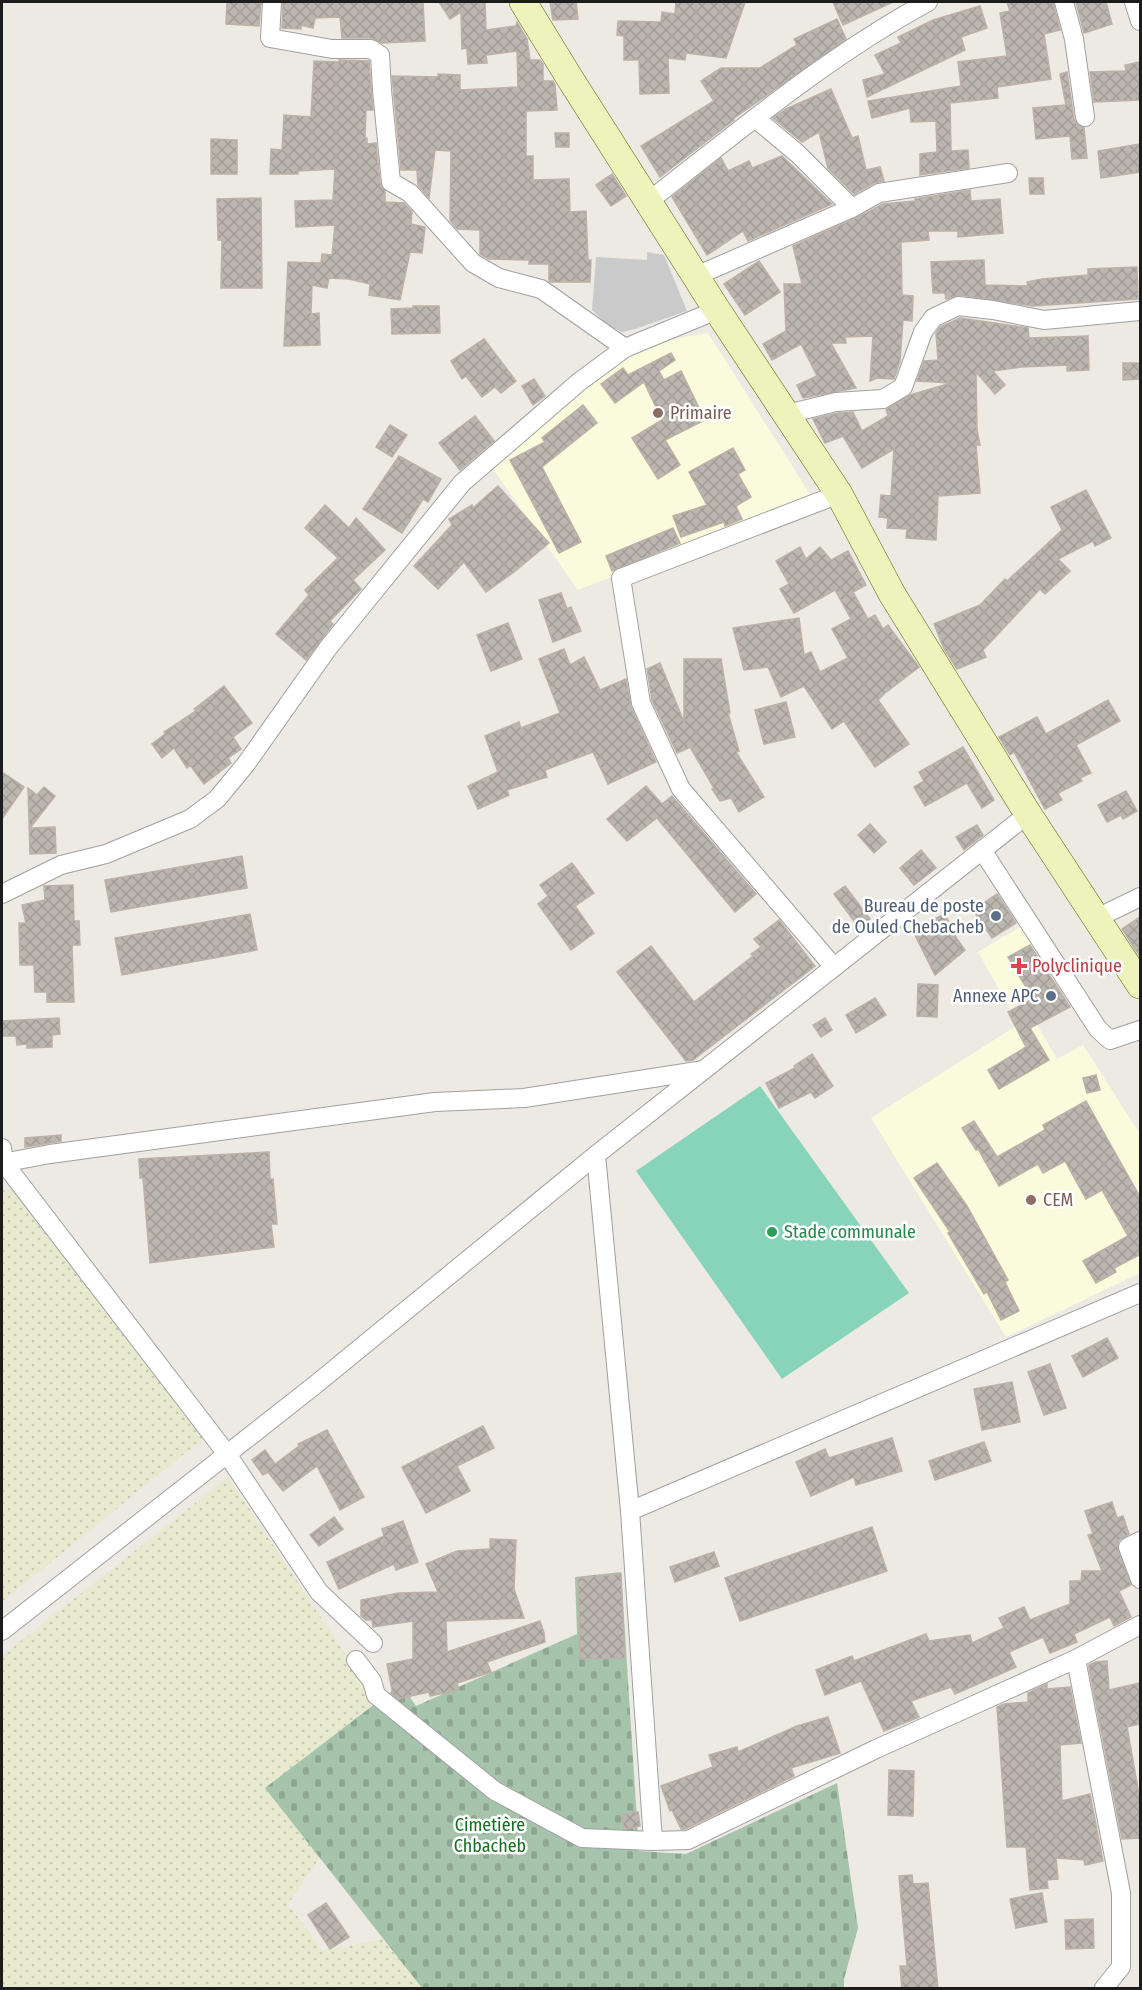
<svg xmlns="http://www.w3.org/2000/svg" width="1142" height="1990" viewBox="0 0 1142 1990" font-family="'Fira Sans Condensed',sans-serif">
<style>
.education{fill:#fafbdd}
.religious{fill:#cacaca}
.farmland{fill:url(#farmland-dots)}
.cemetery{fill:url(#cemetery-stones)}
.pitch{fill:#88d4ba}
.building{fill:url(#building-cross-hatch);stroke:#bdb1a7;stroke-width:1.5}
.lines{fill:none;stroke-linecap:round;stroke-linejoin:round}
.minor-casing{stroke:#a0a0a0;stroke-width:20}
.secondary-casing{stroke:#5a670f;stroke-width:28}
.minor{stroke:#fff;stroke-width:18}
.secondary{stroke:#edf3bb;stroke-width:27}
.education-dot{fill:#8d6e63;stroke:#fff;stroke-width:2}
.service-dot{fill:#5c6f8a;stroke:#fff;stroke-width:2}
.health-dot{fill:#e0444e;stroke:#fff;stroke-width:2}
.leisure-dot{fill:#2e9e5b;stroke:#fff;stroke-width:2}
.labels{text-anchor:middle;stroke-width:5;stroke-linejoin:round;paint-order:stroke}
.education-label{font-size:18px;fill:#785e54;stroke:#fff;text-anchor:start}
.service-label{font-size:18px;fill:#4e5e75;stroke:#fff;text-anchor:end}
.health-label{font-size:18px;fill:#be3a42;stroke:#fff;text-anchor:start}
.leisure-label{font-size:18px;fill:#27864d;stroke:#fff;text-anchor:start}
.park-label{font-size:18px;fill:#166f21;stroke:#fff}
</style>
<defs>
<pattern id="farmland-dots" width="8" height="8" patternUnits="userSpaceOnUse" patternTransform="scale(1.5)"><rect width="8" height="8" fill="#e7eacf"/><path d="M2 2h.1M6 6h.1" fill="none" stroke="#c6c8b1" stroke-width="1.8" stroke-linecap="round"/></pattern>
<pattern id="cemetery-stones" width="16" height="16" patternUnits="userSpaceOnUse" patternTransform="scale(1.5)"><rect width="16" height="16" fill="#a6c3ac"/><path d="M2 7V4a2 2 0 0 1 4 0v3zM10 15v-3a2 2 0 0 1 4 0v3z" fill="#8ea793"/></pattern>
<pattern id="building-cross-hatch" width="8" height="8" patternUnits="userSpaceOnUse" patternTransform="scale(1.5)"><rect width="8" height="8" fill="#bcb6b0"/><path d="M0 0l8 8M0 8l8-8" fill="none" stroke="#a19c97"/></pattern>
</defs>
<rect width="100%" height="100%" fill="#eceae3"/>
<g class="education">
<polygon points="708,333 813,499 578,590 493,469 621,357 625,348"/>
<polygon points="1027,923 1060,979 1010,1009 978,952"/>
<polygon points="1032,1016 1057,1059 1083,1045 1140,1134 1140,1273 1006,1337 871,1118"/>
</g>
<polygon class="religious" points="647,252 664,255 687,311 635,329 622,332 607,324 592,310 596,257 647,260"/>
<g class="farmland">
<polygon points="25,1186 210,1433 2,1602 2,1190"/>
<polygon points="228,1477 377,1702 265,1788 320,1857 288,1904 323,1951 384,1939 422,1988 2,1988 2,1656"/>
</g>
<polygon class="cemetery" points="621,1572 639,1851 686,1854 837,1783 858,1928 844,1979 844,1988 422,1988 265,1788 401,1684 416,1706 577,1634 575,1577"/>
<polygon class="pitch" points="760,1086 909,1293 782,1379 636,1171"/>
<g class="building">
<polygon points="227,2 261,3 259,26 226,24"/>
<polygon points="283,2 423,2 425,41 382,43 371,38 342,38 340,17 315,18 313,28 301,25 301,29 282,28"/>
<polygon points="439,2 485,2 486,30 516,26 517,22 527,39 530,60 540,60 543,64 543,81 553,81 555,85 557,110 526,111 526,156 533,156 533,180 569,179 570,212 586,211 588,260 591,260 590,282 550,282 549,281 549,264 529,264 529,260 489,259 480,254 480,230 457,229 450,220 451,151 435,150 429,198 418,185 417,170 401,170 392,76 438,77 438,74 460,75 460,90 518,87 517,51 486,55 487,63 468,64 467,48 462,49 461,12 450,19"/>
<polygon points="550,2 576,2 578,19 553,20"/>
<polygon points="676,2 745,2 726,58 686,53 685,60 668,58 669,93 640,94 639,60 624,60 624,36 617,35 618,21 661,22 662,12 675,14"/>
<polygon points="833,2 893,2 843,25"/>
<polygon points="1007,2 1053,2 1060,30 1044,34 1051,79 997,87 998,98 950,103 951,151 968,150 969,168 920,175 920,154 937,152 936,121 911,122 910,108 872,118 868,101 961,86 958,62 1007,56 1000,13 1010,11"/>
<polygon points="1076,2 1106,2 1112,24 1084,33"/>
<polygon points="980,6 987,28 961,37 965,50 867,97 863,80 885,74 875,55 901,43 898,37 933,20"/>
<polygon points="837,19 846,39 733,119 734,120 660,177 641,146 714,101 701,81 721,68 760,68 797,45 794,39"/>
<polygon points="339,60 369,61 373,110 366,110 365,138 367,138 367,144 376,143 380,183 385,191 385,202 404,203 412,212 411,224 425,227 422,253 410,252 400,300 369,295 370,284 349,279 329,278 327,288 312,285 311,314 319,313 320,345 284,346 288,262 321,263 322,254 332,255 335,225 296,227 295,201 333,200 335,169 298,171 298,174 270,174 271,149 282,150 284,115 311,117 314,61 339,62"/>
<polygon points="1140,62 1140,100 1094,102 1090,72 1126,71 1125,65"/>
<polygon points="1067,72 1074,119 1077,124 1084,128 1087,158 1072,159 1070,136 1036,139 1033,108 1066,105 1060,74"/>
<polygon points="831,89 852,138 858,136 866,170 880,167 884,181 874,183 854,194 828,168 819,132 802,142 773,118 786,109"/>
<polygon points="555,133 569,133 569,147 556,147"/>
<polygon points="211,139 237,140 237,174 211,174"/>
<polygon points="1140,144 1140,172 1101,178 1098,151"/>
<polygon points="782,156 832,204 748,241 743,231 707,255 672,197 721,158 728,171 749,161 752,168"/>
<polygon points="612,174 626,196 611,206 596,185"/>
<polygon points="1029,178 1043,178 1044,194 1030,194"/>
<polygon points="970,190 971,201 1000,199 1003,233 958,237 958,231 928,231 929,240 901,242 902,295 913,296 912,321 903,320 900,361 894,379 877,378 870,381 873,336 845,337 846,343 831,343 856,388 803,398 797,385 817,376 801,344 772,360 763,344 786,331 784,284 802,284 793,246 856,218 883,204 915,201 915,199"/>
<polygon points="261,198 262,288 221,288 222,240 218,240 217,199"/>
<polygon points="984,260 985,285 1028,286 1027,282 1042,279 1088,275 1088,269 1137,267 1138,299 1033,306 959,295 946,299 945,293 933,293 931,262"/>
<polygon points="759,261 780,292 745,315 724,284"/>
<polygon points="413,306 439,306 440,333 392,334 391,309 413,308"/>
<polygon points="960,318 1028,328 1029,338 1088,336 1089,370 1067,371 1067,365 1021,367 993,371 1005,385 995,394 976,372 977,430 980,445 976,445 980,493 938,496 936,540 906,538 907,529 887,528 888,518 879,517 881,495 891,496 894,449 862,468 843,436 825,443 813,419 838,413 853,412 862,431 888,416 886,409 910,395 951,383 917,381 924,361 938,360 936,333 940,327"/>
<polygon points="484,339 516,381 501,393 495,387 482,397 466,376 462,379 451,361"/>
<polygon points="671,353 675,360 659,371 664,380 681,371 705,420 665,440 680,465 658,479 632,438 662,420 644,382 615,403 601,384 623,368 628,375"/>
<polygon points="1123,363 1140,363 1140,379 1123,380"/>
<polygon points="534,379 545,396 533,405 522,386"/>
<polygon points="583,405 597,423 542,467 581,542 559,553 510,460 545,442 542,438"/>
<polygon points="475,416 494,441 460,470 439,443"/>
<polygon points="390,425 407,435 392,457 376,447"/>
<polygon points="733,448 745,470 738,474 751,497 736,506 742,519 725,526 724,522 681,537 673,516 707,505 689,472"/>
<polygon points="399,456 441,479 428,502 423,499 402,533 363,509"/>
<polygon points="498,486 549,543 514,572 486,592 464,562 438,589 414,566 452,525 449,519 472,505 473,508 481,501 484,503 482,500"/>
<polygon points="1086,490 1111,538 1095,546 1093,541 1058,559 1070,571 1045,594 1040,589 983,650 986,657 957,669 944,649 934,624 980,605 1005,579 1007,581 1062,530 1051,507"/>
<polygon points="325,505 349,528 356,518 385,550 353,580 361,589 330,621 333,624 306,660 276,634 309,595 305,590 338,558 305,528"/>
<polygon points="673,528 680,543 612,571 606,556"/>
<polygon points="800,547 806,559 820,547 831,560 848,551 866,585 853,592 868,619 875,615 883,629 888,625 919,667 885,693 878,700 909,744 875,767 844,721 832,729 804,686 781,697 768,667 744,670 733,628 799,618 804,655 811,652 820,672 848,658 832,629 851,619 835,590 794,613 780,589 789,584 776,561"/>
<polygon points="561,593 567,609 571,607 581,631 553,642 539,600"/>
<polygon points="508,623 522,659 491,671 477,635"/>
<polygon points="564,649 570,665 584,657 600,690 626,679 631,707 656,762 608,784 593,752 545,770 547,777 507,790 509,795 478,809 468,786 498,772 485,736 519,722 521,728 560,713 539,659"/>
<polygon points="684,659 721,659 730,713 728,713 739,751 736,752 764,797 739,812 731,798 720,801 712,789 714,788 691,749 693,746 677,753 652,700 647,669 660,663 684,722"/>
<polygon points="224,686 252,723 233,737 241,749 228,758 231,763 204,784 190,765 187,768 174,748 162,758 152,744 165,734 164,732 196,711 194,709"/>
<polygon points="1108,700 1120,721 1076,745 1091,773 1080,778 1082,781 1058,793 1062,800 1045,809 1014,752 1010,755 999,737 1037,717 1046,734"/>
<polygon points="786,702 795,737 764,744 755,710"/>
<polygon points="963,747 994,800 982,808 967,783 925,806 914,787 924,781 919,772"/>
<polygon points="2,772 24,787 2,819"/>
<polygon points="646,786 662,804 672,796 756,894 735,912 657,818 627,841 607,819"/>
<polygon points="44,787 55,796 30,828 55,827 56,853 30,854 28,788 37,795"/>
<polygon points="1126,791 1137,811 1123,819 1121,815 1107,822 1098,805"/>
<polygon points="870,824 886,842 874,853 858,835"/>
<polygon points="977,825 983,835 964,850 956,837"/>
<polygon points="921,850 936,868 914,885 900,868"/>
<polygon points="242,856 247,888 111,912 105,880"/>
<polygon points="572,863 594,893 575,906 594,933 571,950 538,904 548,896 540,885"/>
<polygon points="73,885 74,921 79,921 80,945 72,945 74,1002 47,1002 47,992 35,992 34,965 20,965 19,923 26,923 22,905 45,900 44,886"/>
<polygon points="845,886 870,919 859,928 834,894"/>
<polygon points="997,894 1016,923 992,938 973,910"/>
<polygon points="250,914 257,950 122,975 115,938"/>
<polygon points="945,914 957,939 965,950 935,975 912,929"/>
<polygon points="1140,917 1140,957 1122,929"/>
<polygon points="779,920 815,966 693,1060 686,1061 617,972 651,946 694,1002 753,956 751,954 761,947 754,939"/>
<polygon points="1030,945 1070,1007 1030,1028 1049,1060 999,1089 988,1070 1026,1047 1008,1012 1033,999 1008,957"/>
<polygon points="918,984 938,985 937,1017 917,1016"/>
<polygon points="875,998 886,1015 856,1033 846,1015"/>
<polygon points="59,1018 60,1034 52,1035 52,1047 27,1048 27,1044 17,1045 16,1036 3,1036 2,1021"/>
<polygon points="825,1018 832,1030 821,1037 813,1025"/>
<polygon points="812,1054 833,1086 815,1098 811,1092 779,1108 766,1083 795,1068 794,1066"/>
<polygon points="1096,1075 1100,1090 1087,1093 1083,1078"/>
<polygon points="1086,1101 1140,1197 1140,1257 1139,1255 1114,1268 1116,1272 1096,1283 1083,1261 1128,1236 1102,1190 1086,1199 1065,1161 1043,1173 1038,1164 999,1186 978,1149 976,1150 962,1128 974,1121 997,1157 1045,1130 1043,1125"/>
<polygon points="61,1135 61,1141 25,1147 25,1138"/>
<polygon points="269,1152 270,1179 273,1179 277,1224 271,1224 274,1247 150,1263 143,1178 140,1178 139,1159"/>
<polygon points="937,1163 967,1206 1008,1280 1005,1282 1019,1311 1001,1320 987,1292 984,1294 948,1233 950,1232 914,1178"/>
<polygon points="1107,1338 1118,1358 1083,1377 1072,1356"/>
<polygon points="1050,1364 1066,1408 1044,1415 1028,1372"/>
<polygon points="1012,1382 1020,1422 982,1430 974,1389"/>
<polygon points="483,1426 494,1448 457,1466 470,1491 426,1513 402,1467"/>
<polygon points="327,1430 364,1497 340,1510 317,1466 283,1491 268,1472 263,1475 252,1460 265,1450 275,1464 299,1446 298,1444"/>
<polygon points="892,1438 902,1471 856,1485 854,1477 811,1496 796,1462 825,1449 829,1458"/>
<polygon points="984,1442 991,1461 935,1480 929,1461"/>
<polygon points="1112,1502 1117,1518 1123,1516 1129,1534 1119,1540 1117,1546 1131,1585 1119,1591 1131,1617 1114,1626 1110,1617 1074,1634 1077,1642 1050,1653 1043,1637 1009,1652 1016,1667 955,1694 951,1687 911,1701 919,1717 884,1731 861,1681 825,1695 816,1670 852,1656 854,1661 926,1634 929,1641 970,1635 972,1643 1004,1628 999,1618 1024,1607 1030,1620 1070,1604 1070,1581 1081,1581 1082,1571 1102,1571 1088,1535 1093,1534 1085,1511"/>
<polygon points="334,1517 343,1529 319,1546 310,1535"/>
<polygon points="403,1521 418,1562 396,1570 394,1564 339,1589 327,1562 384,1536 382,1529"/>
<polygon points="872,1527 887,1571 740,1621 725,1578"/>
<polygon points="490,1539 516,1540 514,1589 524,1618 446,1621 447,1652 540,1621 544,1633 545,1642 487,1662 491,1672 457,1683 459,1690 430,1696 429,1692 398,1699 393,1695 387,1664 413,1659 413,1621 373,1627 372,1620 366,1620 361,1616 361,1600 399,1593 438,1592 426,1564 457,1551 490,1549"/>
<polygon points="714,1552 719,1566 675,1582 670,1567"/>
<polygon points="621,1574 625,1658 580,1659 578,1578"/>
<polygon points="1107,1661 1109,1690 1140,1683 1140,1724 1127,1727 1140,1800 1140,1838 1122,1839 1089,1668 1089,1665 1095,1662"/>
<polygon points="1047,1684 1047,1689 1070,1687 1081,1743 1060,1745 1062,1801 1090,1794 1103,1861 1085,1865 1084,1860 1056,1858 1058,1879 1047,1880 1048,1888 1030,1890 1026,1847 1007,1847 997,1707 1004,1704 1028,1702 1028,1693"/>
<polygon points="828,1717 840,1753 791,1768 794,1776 685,1829 681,1829 672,1810 670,1811 661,1786 713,1767 709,1755 737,1747 738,1752 797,1726"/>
<polygon points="889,1770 914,1771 913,1816 888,1815"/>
<polygon points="638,1812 640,1826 624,1829 622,1815"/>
<polygon points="912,1875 913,1884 928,1883 938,1989 902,1989 900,1966 907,1966 899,1876"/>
<polygon points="1042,1893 1047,1922 1016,1928 1010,1899"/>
<polygon points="326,1903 349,1937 330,1949 308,1915"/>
<polygon points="1093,1919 1094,1948 1066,1949 1065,1920"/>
</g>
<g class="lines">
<defs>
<g id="minor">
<polyline points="272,2 270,38 332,49 371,49 380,55 382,90 391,182 410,193 473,263 499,278 541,289 625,348"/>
<polyline points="1064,2 1074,39 1085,117"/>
<polyline points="1134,2 1140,21"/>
<path d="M649 201C739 131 828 56 928 2"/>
<polyline points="852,208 879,193 1008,173"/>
<polyline points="696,276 852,208 798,154 755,118"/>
<polyline points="787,414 836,402 883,399 903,387 923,332 933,318 958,306 993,310 1044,320 1140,311"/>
<polyline points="982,850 1098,1029 1110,1040 1140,1030"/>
<polyline points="2,894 61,865 106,854 190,819 217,799 246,764 328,648 462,483 579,382 625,348 717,310"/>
<polyline points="1097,918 1140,897"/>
<polyline points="834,967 681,789 641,703 621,578 839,494"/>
<polyline points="2,1148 4,1163 227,1454 319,1592 373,1643"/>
<polyline points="596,1155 630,1511 653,1841 688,1840 876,1749 1076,1659 1140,1625"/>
<polyline points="2,1163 50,1154 435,1102 524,1098 704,1070"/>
<polyline points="630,1511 1140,1293"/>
<polyline points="1140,1541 1128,1547 1140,1579"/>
<polyline points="2,1631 315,1385 596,1155 1028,814"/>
<polyline points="1076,1659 1121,1893 1121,1967 1104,1988"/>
<polyline points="356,1660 372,1681 376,1695 495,1791 582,1838 653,1841"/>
</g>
<polyline id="secondary" points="523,2 569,77 717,310 839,494 892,594 1028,814 1140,985"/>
</defs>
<use href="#minor" class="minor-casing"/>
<use href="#secondary" class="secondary-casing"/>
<use href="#minor" class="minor"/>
<use href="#secondary" class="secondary"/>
</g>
<g class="education-dot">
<circle cx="658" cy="413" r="6"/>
<circle cx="1031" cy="1200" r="6"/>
</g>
<g class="service-dot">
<circle cx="996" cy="916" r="6"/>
<circle cx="1051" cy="996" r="6"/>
</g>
<path class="health-dot" d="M1016 957h6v6h6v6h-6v6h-6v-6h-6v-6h6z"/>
<circle class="leisure-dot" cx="772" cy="1232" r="6"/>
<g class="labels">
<g class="education-label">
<text x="670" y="419">Primaire</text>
<text x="1043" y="1206">CEM</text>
</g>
<g class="service-label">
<text x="984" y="912">Bureau de poste<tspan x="984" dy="21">de Ouled Chebacheb</tspan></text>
<text x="1039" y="1002">Annexe APC</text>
</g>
<g class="health-label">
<text x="1032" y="972">Polyclinique</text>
</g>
<g class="leisure-label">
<text x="784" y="1238">Stade communale</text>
</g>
<g class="park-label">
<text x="490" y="1831">Cimetière<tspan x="490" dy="21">Chbacheb</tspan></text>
</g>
</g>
<rect width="1142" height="1990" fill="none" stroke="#1c1c1c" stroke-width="6"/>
</svg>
